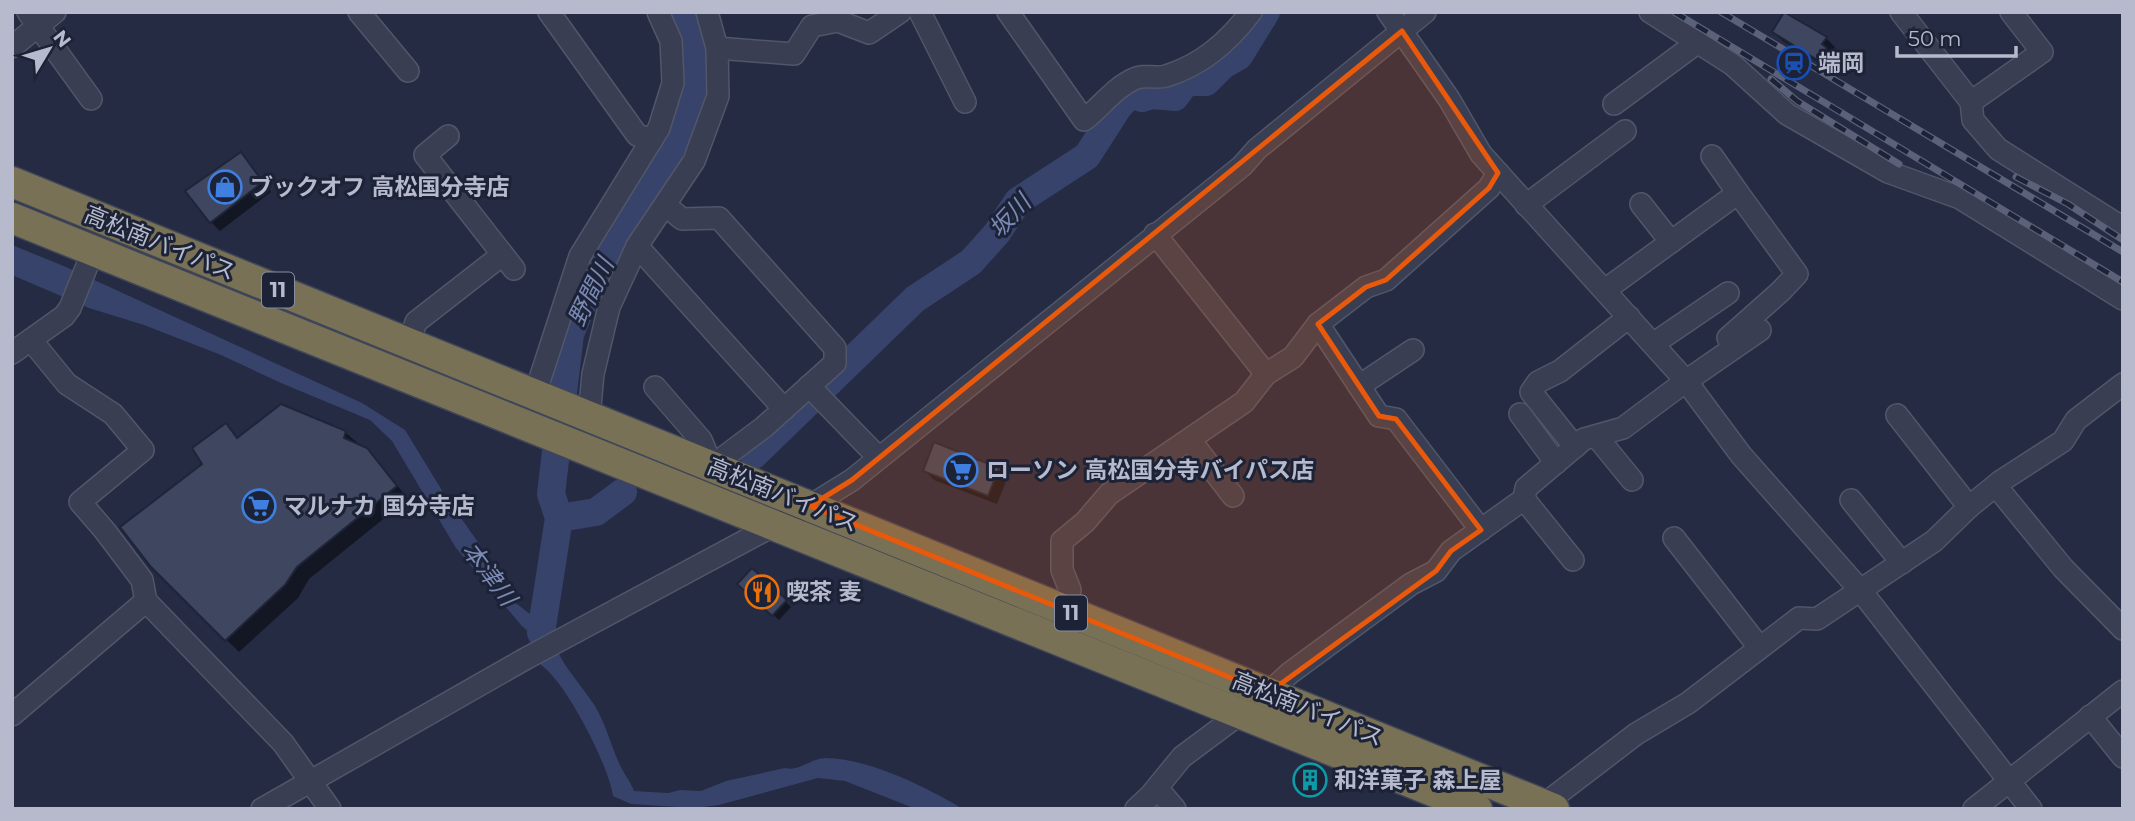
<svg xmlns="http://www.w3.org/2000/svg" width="2135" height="821" viewBox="0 0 2135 821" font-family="Montserrat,'Noto Sans JP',sans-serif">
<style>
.water{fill:#37436b}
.shadow{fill:#0007}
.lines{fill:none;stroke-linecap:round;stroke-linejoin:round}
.river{stroke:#37436b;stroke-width:28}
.building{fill:#3e4660;stroke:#1f2539;stroke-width:2}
.minor-casing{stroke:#515669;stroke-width:24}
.highway-casing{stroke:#404659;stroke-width:33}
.minor{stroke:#393e52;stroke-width:21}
.highway{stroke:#797155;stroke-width:30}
.rail-casing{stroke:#5a6179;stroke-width:7}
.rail{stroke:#1d2337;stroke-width:4.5;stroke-dasharray:13;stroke-linecap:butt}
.marked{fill:#e8590c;fill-opacity:0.2;stroke:#e8590c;stroke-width:5;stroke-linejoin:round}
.labels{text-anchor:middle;stroke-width:6;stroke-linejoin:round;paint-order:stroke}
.shield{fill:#1d2337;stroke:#888d9f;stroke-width:2}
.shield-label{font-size:21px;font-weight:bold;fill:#b6bacc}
.poi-label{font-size:23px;font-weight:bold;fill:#b6bacc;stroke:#1d2337;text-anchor:start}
.street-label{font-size:23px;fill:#b6bacc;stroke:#1d2337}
.water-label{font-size:24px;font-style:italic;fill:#7b89b5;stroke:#1d2337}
</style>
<rect width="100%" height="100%" fill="#242b43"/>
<path class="water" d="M12 245 66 267 362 403 405 430 446 497 483 549 486 564 503 593 535 618H547C555 659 571 671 593 703 605 721 610 743 619 763 623 773 630 780 634 791L668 793 680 790 701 791 726 781 785 768C799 772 811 758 826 758 870 759 926 787 963 809H916L845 781 818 778 719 805 694 808 631 804 613 796C609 766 566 682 541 665L535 638 521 625 456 548 392 441 370 420 281 383 221 355 144 325 89 308 12 275Z"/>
<g class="shadow">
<polygon points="1774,32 1826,38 1835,47 1831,54 1835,58 1829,69 1783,41"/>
<polygon points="241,154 271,192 220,231 211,222"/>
<polygon points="226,425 239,439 345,432 379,462 408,499 309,579 298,598 239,652 152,566"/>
<polygon points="998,469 1007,479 997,504 934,480 925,471"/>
<polygon points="753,571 791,607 779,620 740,584"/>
<polygon points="1305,772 1325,790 1319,796 1310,788"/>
</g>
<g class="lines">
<g class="river">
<polyline points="754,455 915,299 971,262 997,233 1018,201 1087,156 1119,106 1132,93 1142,98 1152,95 1175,97 1186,82 1206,82 1223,65 1239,56 1266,12"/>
<polyline points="559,518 596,512 623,492"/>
<polyline points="541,633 559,518 551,494 570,334 593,279 628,218 667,157 692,102 696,65 683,12"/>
</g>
</g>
<g class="building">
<polygon points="1784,12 1827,37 1822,44 1827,48 1819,61 1772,32"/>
<polygon points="241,152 263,182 210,223 185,191"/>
<polygon points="281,404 346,431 344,438 367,448 397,486 297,567 285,585 225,641 151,567 120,527 202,464 192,448 226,423 237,438"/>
<polygon points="934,442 999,468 988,496 923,471"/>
<polygon points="752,568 787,600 772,616 737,584"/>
<polygon points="1305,770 1324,786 1316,795 1308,789 1300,774"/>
</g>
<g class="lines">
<defs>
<g id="minor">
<polyline points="28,12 91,99"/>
<polyline points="359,12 408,71"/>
<polyline points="549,12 637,135 652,140"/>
<polyline points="707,12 717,48 794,54 812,26 838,21 869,33 900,12"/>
<polyline points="920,12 965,102"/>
<path d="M1008 12 1084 120C1101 107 1114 88 1134 79 1143 74 1155 79 1166 76 1202 65 1228 42 1251 12"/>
<polyline points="1388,12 1449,99 1481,154 1686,381 1741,455 1861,591 2031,809"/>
<polyline points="1650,12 1733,65 1787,114 1888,172 1960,198 2123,299"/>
<polyline points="1901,12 1971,102 1973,120 1998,149 2123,228"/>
<polyline points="12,47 55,12"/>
<polyline points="1971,102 2042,52 2011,12"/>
<polyline points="1614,104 1698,42"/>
<polyline points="448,136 425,155 514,269"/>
<polyline points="1712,156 1738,193"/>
<polyline points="1641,204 1671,242"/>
<polyline points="1526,205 1625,131"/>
<polyline points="1155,234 1266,374"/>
<polyline points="637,246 784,409"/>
<polyline points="1605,290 1738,193 1797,274 1781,291 1728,338"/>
<polyline points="1318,324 1379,416 1396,419 1481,530"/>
<polyline points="409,343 416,322 502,255"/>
<polyline points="1653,344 1728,293"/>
<polyline points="12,353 64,316 70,308 93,251"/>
<polyline points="809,386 878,457"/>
<polyline points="1359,386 1413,350"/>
<polyline points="655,387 701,440 712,466 764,427 835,363 835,348 719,218 682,219 665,205"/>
<polyline points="535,394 580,256 659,128 673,83 671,41 658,12"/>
<polyline points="1520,414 1556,463"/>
<polyline points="1897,415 1969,507"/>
<polyline points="589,417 593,374 609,307 637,246 694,161 718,96 717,48"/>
<polyline points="1596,436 1632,480"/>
<polyline points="1190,440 1233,496"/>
<polyline points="1575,447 1531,392 1538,382 1560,371 1629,317"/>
<polyline points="1996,486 2063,568 2123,629"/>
<polyline points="1524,499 1573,560"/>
<polyline points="1851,500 1902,563"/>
<polyline points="1674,538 1759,647"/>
<polyline points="146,601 283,743 330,809"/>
<polyline points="1063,609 1070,590 1062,570 1062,541 1085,522 1109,494 1244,402 1266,374 1293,357 1318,324 1366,287 1386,280 1489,188 1498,173"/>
<polyline points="12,715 146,601 142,580 105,531 80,502 143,450 113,414 67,384 31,340"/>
<polyline points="2090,716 2123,757"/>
<polyline points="1157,788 1175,809"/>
<polyline points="262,809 525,659 810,506 852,480 1242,166 1257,149 1425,12"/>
<polyline points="1136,809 1150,796 1182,757 1268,693 1290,673 1411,584 1436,571 1451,551 1524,499 1526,488 1584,439 1623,428 1686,381 1760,330"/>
<polyline points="1538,809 1636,734 1688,703 1799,618 1817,619 1934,541 1969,507 2001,481 2063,441 2076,420 2123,384"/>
<polyline points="1974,809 2123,691"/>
</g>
<g id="highway">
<polyline points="12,182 1554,809"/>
<polyline points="12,218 1477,809"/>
</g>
</defs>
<use href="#minor" class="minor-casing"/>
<use href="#highway" class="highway-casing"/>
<use href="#minor" class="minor"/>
<use href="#highway" class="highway"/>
<defs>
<g id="rail">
<polyline points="1674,12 2123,282"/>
<polyline points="1721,12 2123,252"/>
<polyline points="1771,79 1797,101 1899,164"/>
<polyline points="2016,177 2068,204 2123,240"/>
</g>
</defs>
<use href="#rail" class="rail-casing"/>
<use href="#rail" class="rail"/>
</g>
<path class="marked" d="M1402 31 1498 173 1489 188 1386 280 1366 287 1318 324 1379 416 1396 419 1481 530 1451 551 1436 571 1268 693 810 506 852 480Z"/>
<defs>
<symbol id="station-ring" viewBox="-11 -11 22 22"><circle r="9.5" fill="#1d2337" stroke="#1a4fb4" stroke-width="1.5"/><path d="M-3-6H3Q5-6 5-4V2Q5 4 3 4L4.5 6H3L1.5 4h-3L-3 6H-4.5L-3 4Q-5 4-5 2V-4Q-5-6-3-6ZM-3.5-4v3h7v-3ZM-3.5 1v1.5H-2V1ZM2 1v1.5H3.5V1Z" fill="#1a4fb4"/></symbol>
<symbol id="shop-ring" viewBox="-11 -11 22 22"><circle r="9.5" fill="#1d2337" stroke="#3f7fe0" stroke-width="1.5"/><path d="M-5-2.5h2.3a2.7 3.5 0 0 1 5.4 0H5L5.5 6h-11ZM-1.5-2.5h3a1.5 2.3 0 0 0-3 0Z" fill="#3f7fe0"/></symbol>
<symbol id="supermarket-ring" viewBox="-11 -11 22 22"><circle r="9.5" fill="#1d2337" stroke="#3f7fe0" stroke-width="1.5"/><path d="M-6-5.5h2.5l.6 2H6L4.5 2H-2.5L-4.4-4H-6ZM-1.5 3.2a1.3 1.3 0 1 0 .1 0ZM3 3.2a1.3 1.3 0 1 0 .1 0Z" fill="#3f7fe0"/></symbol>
<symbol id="restaurant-ring" viewBox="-11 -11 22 22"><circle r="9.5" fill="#1d2337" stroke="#e8710a" stroke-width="1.5"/><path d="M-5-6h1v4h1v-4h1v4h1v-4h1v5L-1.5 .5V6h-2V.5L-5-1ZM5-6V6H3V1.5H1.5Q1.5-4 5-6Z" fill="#e8710a"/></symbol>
<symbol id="building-ring" viewBox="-11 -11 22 22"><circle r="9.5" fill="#1d2337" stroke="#0f9aa8" stroke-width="1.5"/><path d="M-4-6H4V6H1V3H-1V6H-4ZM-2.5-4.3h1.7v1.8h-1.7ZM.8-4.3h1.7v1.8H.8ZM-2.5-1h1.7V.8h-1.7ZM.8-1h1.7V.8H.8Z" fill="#0f9aa8"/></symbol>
</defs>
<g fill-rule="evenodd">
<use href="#station-ring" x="1775" y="44" width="38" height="38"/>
<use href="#shop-ring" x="206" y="168" width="38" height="38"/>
<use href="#supermarket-ring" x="942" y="451" width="38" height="38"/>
<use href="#supermarket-ring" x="240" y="487" width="38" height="38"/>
<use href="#restaurant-ring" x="743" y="573" width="38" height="38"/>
<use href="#building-ring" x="1291" y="761" width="38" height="38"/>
</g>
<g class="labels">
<g class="shield">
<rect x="262" y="272.5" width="32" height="35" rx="5"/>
<rect x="1055" y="595.5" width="32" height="35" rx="5"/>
</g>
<g class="shield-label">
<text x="278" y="297">11</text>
<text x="1071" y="620">11</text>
</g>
<g class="poi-label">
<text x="1818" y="71">端岡</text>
<text x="250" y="195">ブックオフ 高松国分寺店</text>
<text x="986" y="478">ローソン 高松国分寺バイパス店</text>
<text x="284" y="514">マルナカ 国分寺店</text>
<text x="786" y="600">喫茶 麦</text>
<text x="1334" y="788">和洋菓子 森上屋</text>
</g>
<g class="street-label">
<text transform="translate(160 243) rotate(22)" y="8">高松南バイパス</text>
<text transform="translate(783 495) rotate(22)" y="8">高松南バイパス</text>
<text transform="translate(1308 709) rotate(22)" y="8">高松南バイパス</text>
</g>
<g class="water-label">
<text transform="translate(1010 216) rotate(-47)" y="8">坂川</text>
<text transform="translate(591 292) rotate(-64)" y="8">野間川</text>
<text transform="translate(489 574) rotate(53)" y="8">本津川</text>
</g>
</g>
<rect width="2135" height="821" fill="none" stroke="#b6bacc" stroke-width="28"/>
<g transform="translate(49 49) rotate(52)" stroke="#1d2337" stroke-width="5" paint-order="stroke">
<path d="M0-5L12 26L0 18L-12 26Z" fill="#b6bacc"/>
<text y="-10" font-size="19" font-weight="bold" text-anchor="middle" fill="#b6bacc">N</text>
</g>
<path d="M1897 46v10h119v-10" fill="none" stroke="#b6bacc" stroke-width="3.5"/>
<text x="1908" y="46" font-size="21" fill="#b6bacc" stroke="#1d2337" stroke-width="5" paint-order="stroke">50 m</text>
</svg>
